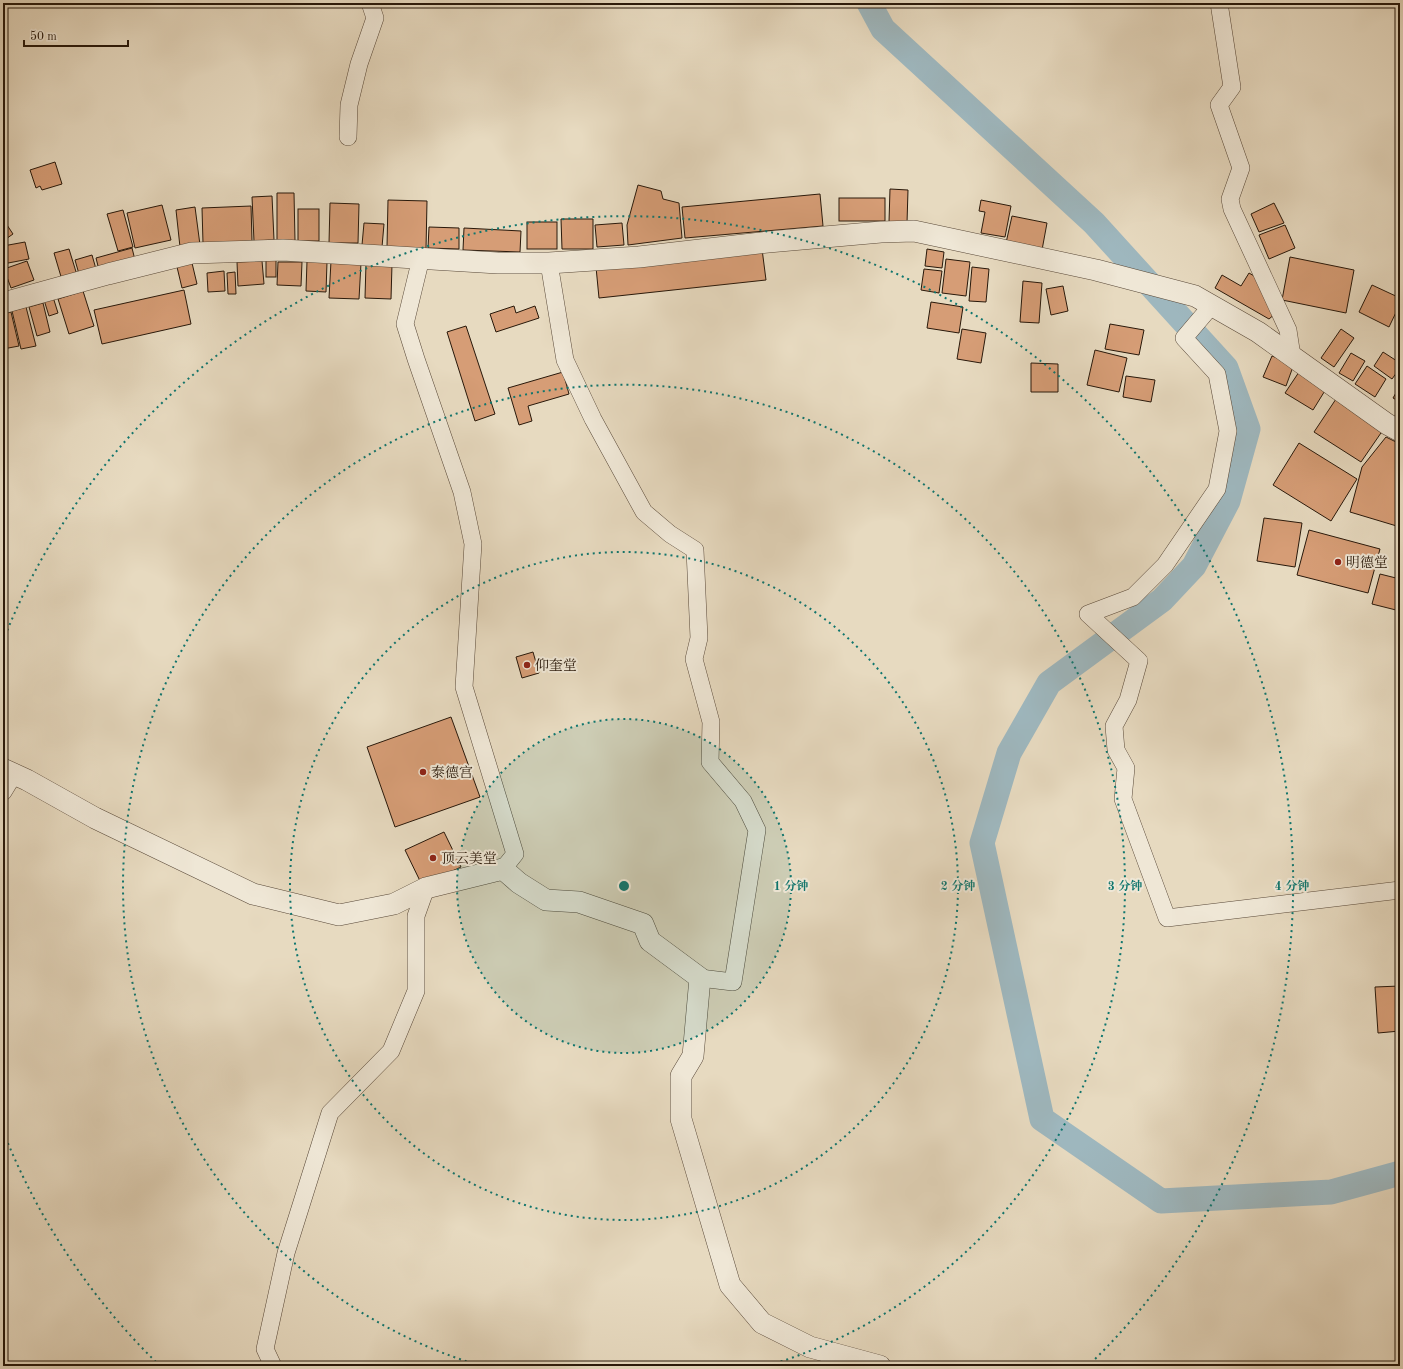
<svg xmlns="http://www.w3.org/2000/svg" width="1403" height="1369" viewBox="0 0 1403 1369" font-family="'Old Standard TT','Noto Serif SC',serif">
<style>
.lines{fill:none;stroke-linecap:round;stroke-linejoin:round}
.river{stroke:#9eb7be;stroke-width:25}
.building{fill:#d69d76;stroke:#28180a}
.minor-casing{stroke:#584838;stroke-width:18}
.tertiary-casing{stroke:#584838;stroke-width:22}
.minor{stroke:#efe7d6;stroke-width:17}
.tertiary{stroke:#efe7d6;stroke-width:21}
.ring{fill:none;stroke:#0f766e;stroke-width:2;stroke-dasharray:2 4}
.poi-dot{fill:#8f2418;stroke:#efe7d6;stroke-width:1.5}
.labels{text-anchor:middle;stroke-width:4;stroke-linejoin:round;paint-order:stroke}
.poi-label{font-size:14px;fill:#28180a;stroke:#efe7d6;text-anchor:start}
.centre{fill:#0f766e;stroke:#efe7d6;stroke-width:2}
.ring-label{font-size:12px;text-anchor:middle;font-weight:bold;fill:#0f766e;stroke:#efe7d6;stroke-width:4;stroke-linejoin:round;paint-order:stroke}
</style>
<rect width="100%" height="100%" fill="#e7dac0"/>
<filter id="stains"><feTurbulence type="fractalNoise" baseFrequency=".005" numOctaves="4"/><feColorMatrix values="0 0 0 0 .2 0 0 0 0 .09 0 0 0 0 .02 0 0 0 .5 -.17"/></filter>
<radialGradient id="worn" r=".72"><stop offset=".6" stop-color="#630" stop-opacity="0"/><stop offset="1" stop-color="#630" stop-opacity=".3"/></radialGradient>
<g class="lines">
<polyline class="river" points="869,3 883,29 1094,223 1226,368 1248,429 1228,501 1194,566 1162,600 1049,683 1009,753 982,843 1042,1119 1161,1201 1331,1192 1400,1173"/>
</g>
<g class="building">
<polygon points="55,162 62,184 42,190 40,186 36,188 30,170"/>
<polygon points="638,185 661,191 663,199 679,203 682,238 628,245 627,225"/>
<polygon points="890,189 908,190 907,223 889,222"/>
<polygon points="277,193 294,193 295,241 277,241"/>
<polygon points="820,194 823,226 685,238 682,207"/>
<polygon points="272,196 274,240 254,241 252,197"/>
<rect x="839" y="198" width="46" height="23"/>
<polygon points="388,200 427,201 426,249 387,247"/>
<polygon points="981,200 1011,206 1005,237 981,233 985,212 979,211"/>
<polygon points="330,203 359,204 358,243 329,243"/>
<polygon points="1274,203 1284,223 1259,232 1251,214"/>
<polygon points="162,205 171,240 135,248 127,213"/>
<polygon points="251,206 252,241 203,243 202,208"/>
<polygon points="195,207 200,245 180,247 176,210"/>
<rect x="298" y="209" width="21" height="32"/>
<polygon points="123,210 133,247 118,251 107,214"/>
<polygon points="1012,216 1047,223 1042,250 1006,243"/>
<polygon points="3,219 13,234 3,241"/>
<polygon points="561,219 593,219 593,249 562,249"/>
<rect x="527" y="222" width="30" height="27"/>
<polygon points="364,223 384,224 382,247 362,245"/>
<polygon points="622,223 624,245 597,247 595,225"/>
<polygon points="1285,225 1295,248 1269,259 1259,235"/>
<polygon points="429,227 459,228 459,249 428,248"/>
<polygon points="464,228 521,231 520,252 463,250"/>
<polygon points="25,242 29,259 3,264 3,246"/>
<polygon points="132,248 135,260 99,270 96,258"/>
<polygon points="69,249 77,275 62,280 54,253"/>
<polygon points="762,249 766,280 599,298 596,267"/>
<polygon points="927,249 944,252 942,268 925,266"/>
<polygon points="92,255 96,269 79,274 75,260"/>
<polygon points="1290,257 1354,270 1346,313 1282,300"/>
<rect x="266" y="259" width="10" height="18"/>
<polygon points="946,259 970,262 966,296 942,293"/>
<polygon points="27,261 34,280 11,288 4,269"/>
<polygon points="262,261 264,284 238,286 237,262"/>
<polygon points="307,261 327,262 326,292 306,291"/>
<polygon points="331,261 361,263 359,299 329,298"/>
<polygon points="278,262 302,262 301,286 277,285"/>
<polygon points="192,263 197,284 182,288 177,267"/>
<polygon points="366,263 392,264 391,299 365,298"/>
<polygon points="972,267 989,269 986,302 969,301"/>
<polygon points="924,269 942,271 939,293 921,290"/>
<polygon points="224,271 225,291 208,292 207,273"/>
<polygon points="235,272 236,294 228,294 227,273"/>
<polygon points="1249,273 1261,280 1276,313 1269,319 1215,288 1222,275 1241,286"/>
<polygon points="1023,281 1042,283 1039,323 1020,322"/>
<polygon points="1372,285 1400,298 1400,304 1389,327 1359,312"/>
<polygon points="1063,286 1068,311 1051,315 1046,289"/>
<polygon points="184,290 191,324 102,344 94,310"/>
<polygon points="83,291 94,326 69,334 58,299"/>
<polygon points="53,297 58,313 49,316 44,300"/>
<polygon points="931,302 963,307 959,333 927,328"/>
<polygon points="43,303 50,332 37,336 29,307"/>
<polygon points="514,306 516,313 535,306 539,318 496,332 490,314"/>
<polygon points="26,307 36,346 21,349 12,311"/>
<polygon points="11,312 19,346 3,349 3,314"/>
<polygon points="1110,324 1144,330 1139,355 1105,349"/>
<polygon points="466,326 495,414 475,421 447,332"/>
<polygon points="962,329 986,333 981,363 957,359"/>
<polygon points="1341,329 1354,338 1334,367 1321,358"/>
<polygon points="1095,350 1127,358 1119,392 1087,385"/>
<polygon points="1383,352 1400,363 1400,368 1392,379 1374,366"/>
<polygon points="1351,353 1365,361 1353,381 1339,373"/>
<polygon points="1272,356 1294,364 1286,386 1263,377"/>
<polygon points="1031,363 1058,364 1058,392 1031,392"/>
<polygon points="1367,366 1386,379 1375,397 1355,384"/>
<polygon points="563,372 569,394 528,406 532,421 519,425 508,388"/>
<polygon points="1299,372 1326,389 1313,410 1285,393"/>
<polygon points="1126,376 1155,380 1151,402 1123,397"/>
<polygon points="1400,386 1400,402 1393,398"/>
<polygon points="1336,399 1383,430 1361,462 1314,432"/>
<polygon points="1386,437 1400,444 1400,527 1350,512 1362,467"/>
<polygon points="1299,443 1357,479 1331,521 1273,485"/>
<polygon points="1264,518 1302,523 1295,567 1257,561"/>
<polygon points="1309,530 1380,549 1368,593 1297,575"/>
<polygon points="1380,574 1400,579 1400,611 1372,604"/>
<polygon points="533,652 539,673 522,678 516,657"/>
<polygon points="451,717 480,797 395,827 367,747"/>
<polygon points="444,832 461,867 422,885 405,850"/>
<polygon points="1400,986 1400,1031 1378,1033 1375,987"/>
</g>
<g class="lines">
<defs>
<g id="minor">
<polyline points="1219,3 1232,87 1219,105 1241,168 1230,199 1232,209 1288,330 1292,356"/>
<polyline points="348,137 349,105 359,64 375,18 370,3"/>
<polyline points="421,258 405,324 416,359 462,492 473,544 464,687 515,854 503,869"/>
<polyline points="549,263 565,360 593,419 644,512 670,534 695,550 699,638 694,659 711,722 710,762 743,801 757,830 733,982 700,978"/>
<polyline points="1212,305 1184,338 1217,374 1228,431 1217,489 1165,565 1133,597 1088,614 1139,661 1128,700 1114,726 1116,750 1126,768 1123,799 1167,918 1400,890"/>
<polyline points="3,792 14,774"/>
<polyline points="273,1366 265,1349 286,1253 330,1113 391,1051 416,991 416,916 426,888"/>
</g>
<g id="tertiary">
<polyline points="3,303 108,274 192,253 283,250 498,263 549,263 639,257 768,242 881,232 914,231 1096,270 1195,296 1258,332 1387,424 1400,431"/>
<polyline points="3,769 27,780 95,818 253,894 339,915 394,904 426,888 503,869 519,883 546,900 579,902 643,924 650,941 700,978 693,1056 681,1076 681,1119 730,1285 762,1323 810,1347 880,1366"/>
</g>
</defs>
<use href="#minor" class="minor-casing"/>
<use href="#tertiary" class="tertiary-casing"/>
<use href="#minor" class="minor"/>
<use href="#tertiary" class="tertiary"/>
</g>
<circle cx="624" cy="886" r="167" fill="#0f766e" fill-opacity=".12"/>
<g class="ring">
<circle cx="624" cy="886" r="167"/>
<circle cx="624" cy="886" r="334"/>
<path d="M478 1365A501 501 0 1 1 770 1365"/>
<path d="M156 1362A668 668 0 0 1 5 1136M5 636A668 668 0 1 1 1092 1362"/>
</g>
<g class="poi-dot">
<circle cx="1338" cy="562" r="4"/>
<circle cx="527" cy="665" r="4"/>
<circle cx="423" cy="772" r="4"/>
<circle cx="433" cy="858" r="4"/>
</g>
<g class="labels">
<g class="poi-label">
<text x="1346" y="567">明德堂</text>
<text x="535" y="670">仰奎堂</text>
<text x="431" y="777">泰德宫</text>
<text x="441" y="863">顶云美堂</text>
</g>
</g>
<circle cx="624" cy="886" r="6" class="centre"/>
<g class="ring-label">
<text x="791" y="890">1 分钟</text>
<text x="958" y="890">2 分钟</text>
<text x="1125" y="890">3 分钟</text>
<text x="1292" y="890">4 分钟</text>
</g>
<rect width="1403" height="1369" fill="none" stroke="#e7dac0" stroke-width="16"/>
<rect x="4" y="4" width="1395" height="1361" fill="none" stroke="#28180a" stroke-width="2"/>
<rect x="8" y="8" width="1387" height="1353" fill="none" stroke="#28180a"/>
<path d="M24 40v6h104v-6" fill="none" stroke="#28180a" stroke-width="2"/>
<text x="30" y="40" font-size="12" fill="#28180a" stroke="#efe7d6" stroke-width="3" paint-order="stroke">50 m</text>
<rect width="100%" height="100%" filter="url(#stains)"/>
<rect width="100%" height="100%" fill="url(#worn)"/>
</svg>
